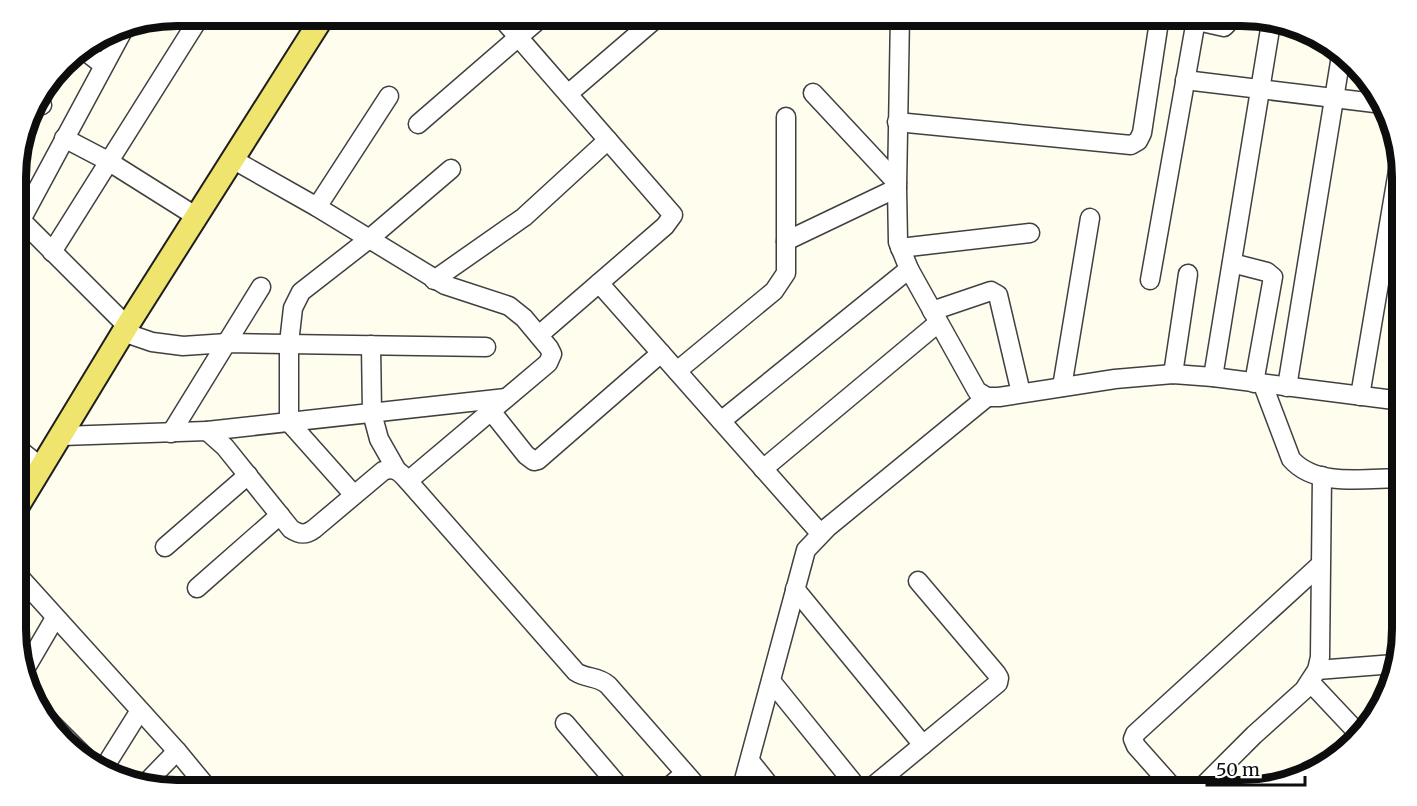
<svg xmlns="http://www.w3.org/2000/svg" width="1417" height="806" viewBox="0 0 1417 806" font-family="Merriweather,serif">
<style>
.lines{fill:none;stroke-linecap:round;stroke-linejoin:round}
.minor-casing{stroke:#404040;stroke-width:21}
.major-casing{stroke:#1e1e1e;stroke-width:26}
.minor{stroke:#fff;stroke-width:18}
.major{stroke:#efe46d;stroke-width:22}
.rim{fill:none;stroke:#0d0d0d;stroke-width:8}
</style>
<rect width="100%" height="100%" fill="#fefdee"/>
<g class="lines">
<defs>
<g id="minor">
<polyline points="499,15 673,215 665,226 539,335"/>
<polyline points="900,15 897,188 898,242 909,269 977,391 987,397 999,397 1115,379 1173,374 1213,377 1402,401"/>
<polyline points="1171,15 1224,27 1227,24 1230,15"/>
<polyline points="81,48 103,65"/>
<polyline points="1185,80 1383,104"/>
<polyline points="813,93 897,183"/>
<polyline points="568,94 660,15"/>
<polyline points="34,102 42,105"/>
<polyline points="897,122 1131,145 1138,141 1142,133 1160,15"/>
<polyline points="418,124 544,15"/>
<polyline points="64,138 108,161 197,217"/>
<polyline points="234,160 317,207 445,285 509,306 524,318 549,348 552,354 548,363 408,481"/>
<polyline points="317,207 389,96"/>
<polyline points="16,215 127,326"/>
<polyline points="21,220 126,25"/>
<polyline points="786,241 897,188"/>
<polyline points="900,248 1030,233"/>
<polyline points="52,252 201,15"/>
<polyline points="1232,263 1267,272 1273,277 1254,383"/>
<polyline points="434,280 524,217 608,140"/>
<polyline points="1150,280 1196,20"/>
<polyline points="599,283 820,533"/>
<polyline points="932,311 991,291 998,295 1021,393"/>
<polyline points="123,332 152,342 183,346 227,343 486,347"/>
<polyline points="371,345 372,413 379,439 396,469"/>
<polyline points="677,371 774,291 786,273 786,117"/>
<polyline points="1173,374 1188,274"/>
<polyline points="1213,377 1271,23"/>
<path d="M1263 385 1291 459C1316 488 1367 478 1402 478"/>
<polyline points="1062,387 1090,218"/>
<polyline points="1287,387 1341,56"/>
<polyline points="1360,396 1400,159"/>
<polyline points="491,411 526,455 534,461 538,460 661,353"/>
<polyline points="721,421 909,269"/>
<polyline points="207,431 506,398"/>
<polyline points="171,433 261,287"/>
<path d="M62 436 207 431 225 447 291 529C300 535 306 535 314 529L383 471C395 466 400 472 408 481L576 672C587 679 598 676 608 685L701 791"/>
<polyline points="16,447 42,468"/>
<polyline points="763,469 938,323"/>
<polyline points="354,495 289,422 289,343 293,308 301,292 369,239 451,169"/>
<polyline points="165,547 248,475"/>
<polyline points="16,573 177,751 210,791"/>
<polyline points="197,588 280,515"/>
<polyline points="795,589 923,745"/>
<polyline points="1317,670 1394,664"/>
<polyline points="24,671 55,618"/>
<polyline points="771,681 860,791"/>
<polyline points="1310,682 1358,733"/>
<polyline points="39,711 98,770"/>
<polyline points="565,723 623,791"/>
<polyline points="750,761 774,791"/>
<polyline points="102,771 139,712"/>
<polyline points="146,783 177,751"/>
<polyline points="664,791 685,773"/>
<polyline points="741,791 806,550 828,527 987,397"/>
<polyline points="867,791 998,683 999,678 996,673 918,581"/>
<polyline points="1176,791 1136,746 1133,739 1135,734 1320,565"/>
<polyline points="1198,791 1254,735 1304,690 1317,670 1320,657 1322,476"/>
</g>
<polyline id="major" points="16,509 127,326 324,15"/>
</defs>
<use href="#minor" class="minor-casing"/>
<use href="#major" class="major-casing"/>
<use href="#minor" class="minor"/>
<use href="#major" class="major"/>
</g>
<path d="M0 0H1417V806H0ZM177 26H1241A151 151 0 0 1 1392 177V629A151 151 0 0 1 1241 780H177A151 151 0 0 1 26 629V177A151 151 0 0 1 177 26Z" fill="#fff" fill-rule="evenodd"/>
<path class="rim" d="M177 26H1241A151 151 0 0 1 1392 177V629A151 151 0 0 1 1241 780H177A151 151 0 0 1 26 629V177A151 151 0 0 1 177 26Z"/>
<path d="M1207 776v9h98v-9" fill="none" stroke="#0d0d0d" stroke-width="3"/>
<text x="1216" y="776" font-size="18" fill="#0d0d0d" stroke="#ffffff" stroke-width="4.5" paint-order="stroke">50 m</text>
</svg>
